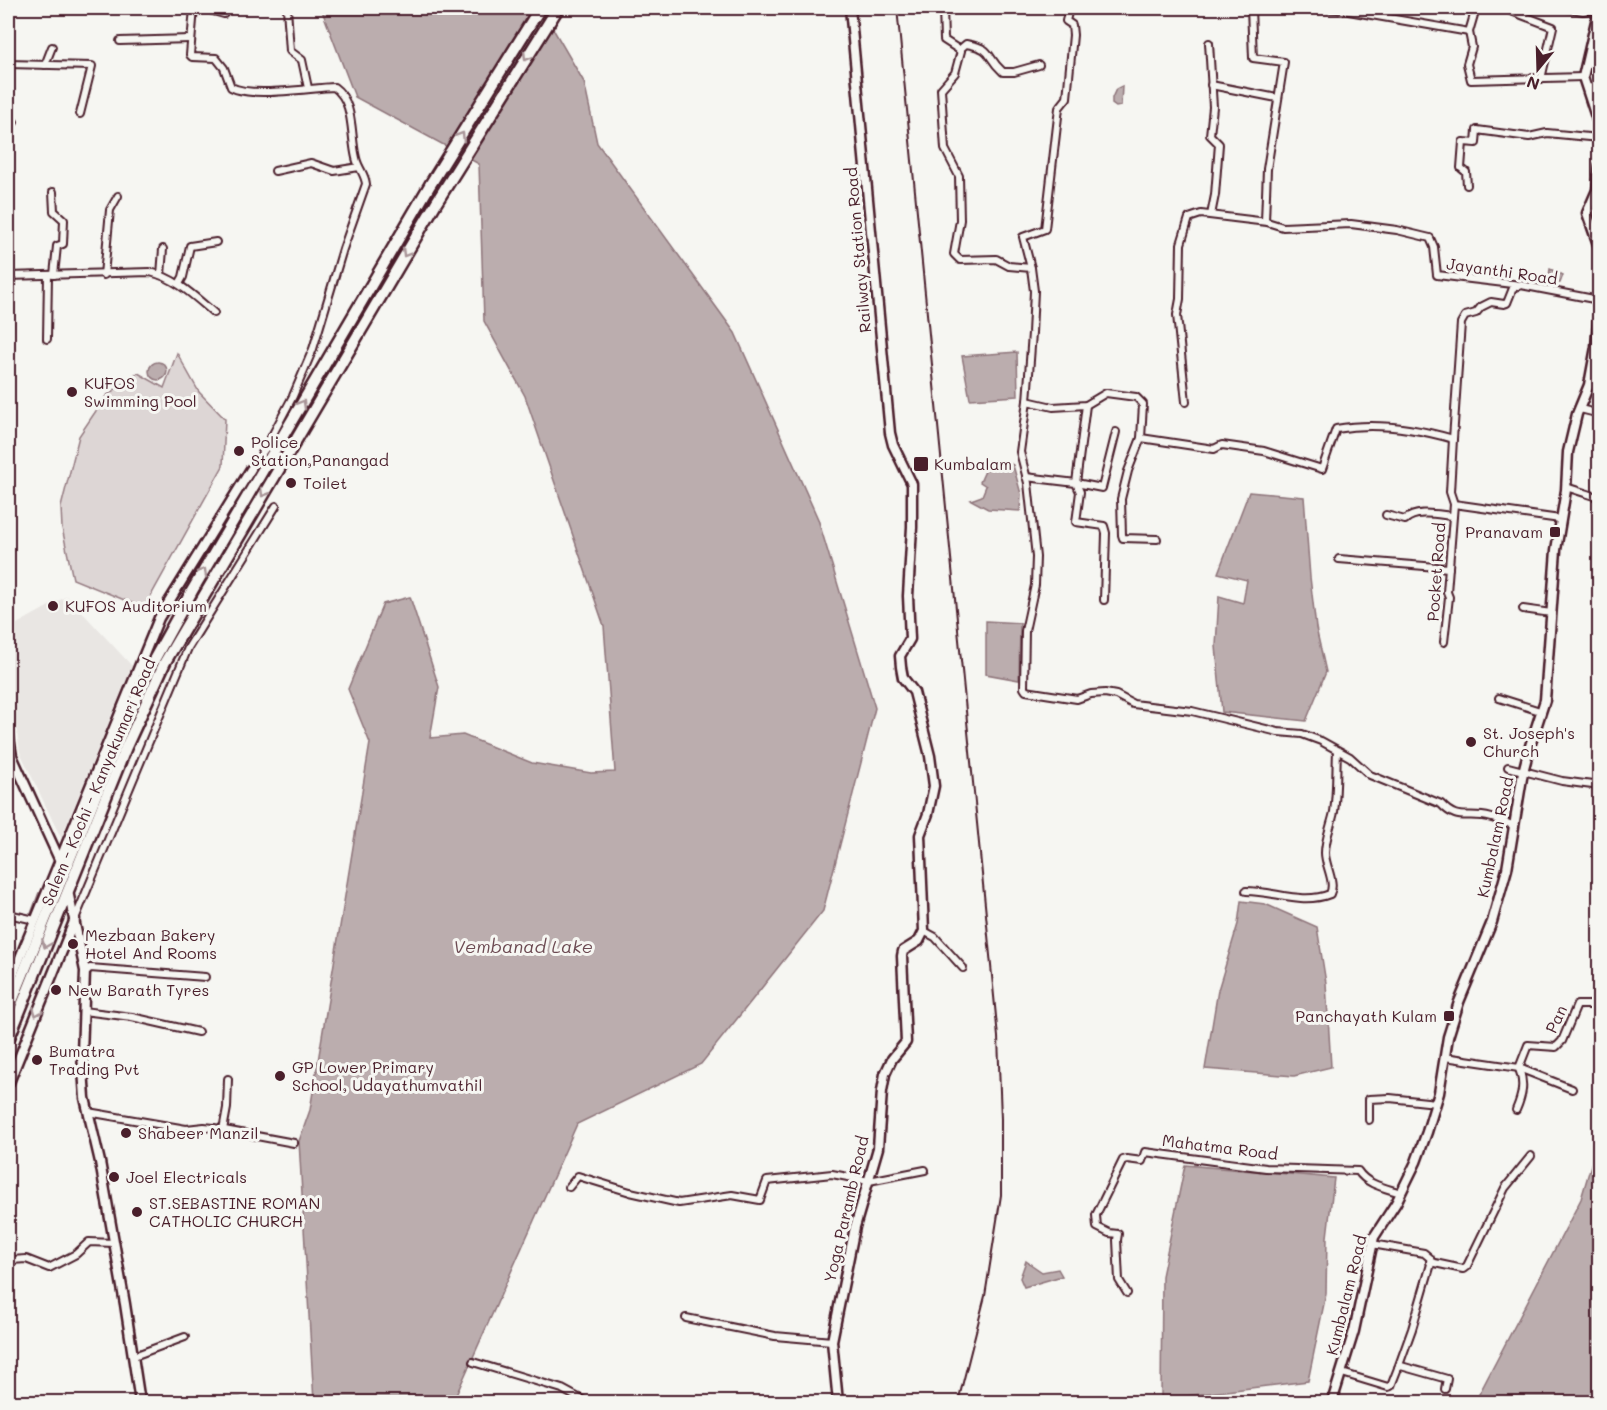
<svg xmlns="http://www.w3.org/2000/svg" width="1607" height="1410" viewBox="0 0 1607 1410" font-family="Mali,sans-serif">
<style>
.built{fill:#e9e6e3}
.green{fill:#ddd6d5;stroke:#947a80;stroke-width:1.5}
.water{fill:#bbadae;stroke:#8e747a;stroke-width:1.5}
.lines{fill:none;stroke-linecap:round;stroke-linejoin:round}
.stream{stroke:#8e747a;stroke-width:2}
.street-casing{stroke:#4a1f2b;stroke-width:10}
.secondary-casing{stroke:#4a1f2b;stroke-width:13}
.highway-casing{stroke:#4a1f2b;stroke-width:15}
.street{stroke:#f6f6f2;stroke-width:6}
.secondary{stroke:#f6f6f2;stroke-width:8}
.highway{stroke:#f6f6f2;stroke-width:10}
.rail{stroke:#4a1f2b;stroke-width:2}
.oneway{stroke:#a99598}
.poi-dot{fill:#4a1f2b;stroke:#f6f6f2;stroke-width:2}
.labels{text-anchor:middle;stroke-width:6;stroke-linejoin:round;paint-order:stroke}
.street-label{font-size:16px;fill:#4a1f2b;stroke:#f6f6f2}
.poi-label{font-size:16px;fill:#4a1f2b;stroke:#f6f6f2;text-anchor:start}
.water-label{font-size:18px;font-style:italic;fill:#6c4a52;stroke:#f6f6f2}
</style>
<rect width="100%" height="100%" fill="#f6f6f2"/>
<filter id="ink" filterUnits="userSpaceOnUse"><feTurbulence type="fractalNoise" baseFrequency=".0167" numOctaves="2"/><feDisplacementMap in="SourceGraphic" scale="12" xChannelSelector="R" yChannelSelector="G"/><feConvolveMatrix kernelMatrix="1 2 1 2 8 2 1 2 1" color-interpolation-filters="sRGB"/></filter>
<g filter="url(#ink)">
<polygon class="built" points="67,596 132,666 61,838 20,752 8,670 8,629"/>
<polygon class="green" points="177,353 199,392 225,419 223,466 144,608 73,579 62,528 61,507 79,436 106,396 138,373 164,388"/>
<g class="water">
<polygon points="321,8 541,8 584,82 597,143 735,333 818,519 875,708 823,911 701,1064 577,1124 453,1402 314,1402 299,1141 310,1110 370,743 348,689 383,604 410,597 439,687 430,738 463,735 532,763 591,773 615,772 604,626 525,396 484,321 479,164 355,97"/>
<polygon points="1122,86 1121,106 1116,107 1112,104 1112,98 1116,89"/>
<polygon points="1550,269 1563,275 1560,283 1548,283"/>
<polygon points="1017,352 1018,396 970,399 962,356"/>
<circle cx="158" cy="371" r="9"/>
<polygon points="1009,463 1013,465 1021,494 1020,511 988,509 971,500 982,496 986,486 980,482 986,469 999,467"/>
<polygon points="1249,492 1304,497 1310,577 1316,628 1326,672 1306,721 1222,712 1216,646 1219,596 1243,603 1247,580 1218,573"/>
<polygon points="986,621 1020,623 1019,680 986,674"/>
<polygon points="1241,901 1265,904 1317,927 1326,983 1331,1067 1294,1076 1205,1069 1218,990 1238,924"/>
<polygon points="1599,1138 1599,1402 1475,1402 1581,1199"/>
<polygon points="1185,1165 1334,1178 1327,1237 1326,1294 1308,1381 1161,1399 1162,1276"/>
<polygon points="1026,1261 1042,1272 1058,1269 1062,1276 1024,1287 1020,1278"/>
</g>
<g class="lines">
<polyline class="stream" points="30,917 39,893"/>
<defs>
<g id="street">
<path d="M194 8 190 55 192 57 216 58 224 68 231 87C251 98 309 88 334 87 355 102 350 134 356 158 358 168 365 174 366 184L343 249 313 349 293 396 265 449 251 469"/>
<polyline points="202,8 224,14"/>
<polyline points="287,8 290,51 302,60 308,88"/>
<path d="M943 8 944 40 961 51 955 73 941 89 945 149 959 176 960 220 954 254 960 260 996 259 1009 266 1031 268 1034 291 1032 333 1027 401 1020 452 1028 483 1036 557 1035 585 1025 631 1024 688 1026 691 1077 699 1091 694 1105 693 1116 695 1133 704 1192 711 1278 732 1302 734 1321 741 1350 757 1370 775 1441 804C1456 820 1463 814 1482 816 1493 817 1504 822 1515 826"/>
<polyline points="1251,8 1253,58 1284,62 1267,169 1265,221"/>
<polyline points="1299,8 1337,9 1469,32 1472,47 1467,64 1471,80 1583,77"/>
<polyline points="1566,8 1583,11 1599,9"/>
<polyline points="1506,9 1553,27 1541,79"/>
<polyline points="1469,32 1476,8"/>
<polyline points="120,41 190,39"/>
<polyline points="1209,43 1213,107 1210,135 1219,144 1215,195 1211,215"/>
<path d="M959 50 966 44C995 49 984 55 1003 72H1014L1039 65"/>
<polyline points="8,64 92,66 80,114"/>
<polyline points="45,65 52,47"/>
<polyline points="1211,85 1277,98"/>
<polyline points="1586,87 1600,88"/>
<polyline points="8,122 14,122"/>
<polyline points="275,171 311,163 334,171 359,167"/>
<polyline points="1467,185 1466,172 1461,168 1463,142 1476,143 1477,130 1529,137 1547,133 1599,138"/>
<polyline points="53,192 54,211 64,220 63,244 57,246 54,275"/>
<polyline points="8,212 9,212"/>
<polyline points="1031,268 1023,237 1045,229 1059,108 1067,98 1073,35 1072,25 1066,21 1069,8"/>
<polyline points="104,275 110,210 118,196"/>
<polyline points="161,275 163,249"/>
<path d="M8 276 150 272C176 278 194 296 214 313"/>
<polyline points="179,284 183,277 190,246 216,242"/>
<polyline points="47,339 48,275"/>
<polyline points="8,340 11,276"/>
<path d="M1027 401 1053 407 1086 405 1106 393 1136 397 1143 404 1141 438 1214 449 1222 445 1264 451 1322 469 1336 429C1375 422 1415 428 1453 439L1450 492 1454 504 1560 519"/>
<polyline points="1186,402 1177,315 1180,299 1181,244 1189,218 1201,214 1267,222 1283,227 1351,224 1397,230 1430,238 1434,247 1437,275 1521,285 1599,300"/>
<polyline points="1086,405 1076,483 1102,488 1116,432"/>
<polyline points="1580,409 1600,414"/>
<polyline points="1141,438 1128,471 1121,499 1122,535 1123,538 1157,539"/>
<polyline points="1453,439 1461,323 1465,316 1476,313 1481,307 1491,302 1504,304 1507,303 1513,288 1519,286"/>
<polyline points="1026,477 1076,483 1080,492 1076,522 1104,526 1106,533 1104,600"/>
<polyline points="1566,487 1600,498"/>
<path d="M1386 515 1405 520C1417 509 1439 515 1453 516"/>
<polyline points="1339,559 1449,568"/>
<polyline points="1523,609 1551,613"/>
<polyline points="1444,642 1449,597 1447,592 1454,504"/>
<polyline points="1499,698 1540,711"/>
<polyline points="1508,767 1562,781 1600,786"/>
<path d="M1246 891C1275 891 1302 905 1330 894 1336 882 1325 866 1325 853 1325 839 1331 826 1334 812 1337 792 1336 771 1337 751"/>
<polyline points="8,914 35,920"/>
<polyline points="75,919 188,648 276,506"/>
<polyline points="924,931 935,937 963,968"/>
<polyline points="85,973 90,968 205,977"/>
<polyline points="83,1011 132,1017 198,1032"/>
<polyline points="1445,1057 1519,1068 1528,1045 1556,1047 1562,1041 1577,1005 1600,1005"/>
<polyline points="1519,1068 1572,1089"/>
<path d="M1516 1110C1522 1096 1525 1084 1519 1069"/>
<polyline points="88,1112 186,1129 204,1127 214,1128 294,1143"/>
<polyline points="1369,1120 1369,1099 1390,1098 1436,1103"/>
<polyline points="223,1130 227,1108 228,1079"/>
<polyline points="569,1187 578,1176 630,1192 679,1203 732,1195 760,1200 767,1181 832,1174 869,1181 925,1170"/>
<polyline points="1372,1244 1424,1253 1430,1258 1431,1264 1412,1329 1398,1368"/>
<polyline points="8,1258 12,1260 26,1259 49,1268 76,1254 89,1242 114,1243"/>
<polyline points="1430,1262 1463,1269 1467,1266 1505,1188 1531,1156"/>
<path d="M1127 1293 1119 1280 1117 1240 1118 1234 1109 1233 1097 1227 1096 1215 1123 1160 1127 1159 1142 1161 1145 1152 1266 1168 1358 1171C1367 1185 1386 1188 1401 1193"/>
<polyline points="686,1318 775,1336 832,1341"/>
<polyline points="134,1356 185,1337"/>
<polyline points="473,1362 562,1389 586,1402"/>
<polyline points="1342,1373 1388,1387 1391,1386 1398,1368 1401,1366 1447,1379 1445,1389"/>
<polyline points="229,1402 239,1402"/>
</g>
<g id="secondary">
<polyline points="1599,8 1583,77 1598,123 1600,141"/>
<polyline points="1600,164 1597,190 1587,213 1600,250"/>
<polyline points="8,731 12,756 60,861"/>
<polyline points="68,891 85,971 82,1054 85,1098 100,1162 125,1304 140,1402"/>
<polyline points="8,987 159,618 251,469"/>
<polyline points="8,1085 75,919"/>
<polyline points="838,1402 832,1341 855,1227 878,1148 882,1091 885,1074 892,1059 906,1042 902,956 903,951 919,941 924,931 920,835 928,814 934,786 930,756 914,692 903,678 901,667 900,656 910,639 908,596 912,527 912,484 893,445 890,433 850,8"/>
<polyline points="1332,1402 1354,1331 1374,1237 1396,1203 1416,1162 1427,1132 1439,1093 1448,1037 1459,1002 1492,922 1507,869 1523,772 1529,749 1545,700 1556,550 1566,490 1568,452 1577,414 1589,385 1596,347 1600,293"/>
</g>
<g id="highway">
<polyline points="8,1011 127,718 155,658 192,591 430,185 540,8"/>
<polyline points="8,1040 126,747 165,662 436,203 558,8"/>
</g>
</defs>
<use href="#street" class="street-casing"/>
<use href="#secondary" class="secondary-casing"/>
<use href="#highway" class="highway-casing"/>
<use href="#street" class="street"/>
<use href="#secondary" class="secondary"/>
<use href="#highway" class="highway"/>
<polyline class="rail" points="897,8 998,1037 1001,1119 1001,1195 985,1296 958,1402"/>
</g>
<defs><path id="oneway-chevron" d="M-2-3.5L2.5 0L-2 3.5" fill="none" stroke-width="1.6" stroke-linecap="round" stroke-linejoin="round" transform="scale(1.5)"/></defs>
<g class="oneway">
<use href="#oneway-chevron" transform="translate(527 57) rotate(122)"/>
<use href="#oneway-chevron" transform="translate(461 136) rotate(-58)"/>
<use href="#oneway-chevron" transform="translate(406 253) rotate(121)"/>
<use href="#oneway-chevron" transform="translate(302 404) rotate(-60)"/>
<use href="#oneway-chevron" transform="translate(264 493) rotate(121)"/>
<use href="#oneway-chevron" transform="translate(203 572) rotate(-60)"/>
<use href="#oneway-chevron" transform="translate(46 944) rotate(112)"/>
<use href="#oneway-chevron" transform="translate(37 1012) rotate(112)"/>
</g>
</g>
<g class="poi-dot">
<circle cx="72" cy="392" r="6"/>
<circle cx="239" cy="451" r="6"/>
<rect x="913" y="456" width="16" height="16" rx="3"/>
<circle cx="291" cy="483" r="6"/>
<rect x="1549" y="526" width="12" height="12" rx="3"/>
<circle cx="53" cy="606" r="6"/>
<circle cx="1471" cy="742" r="6"/>
<circle cx="73" cy="944" r="6"/>
<circle cx="56" cy="990" r="6"/>
<rect x="1443" y="1010" width="12" height="12" rx="3"/>
<circle cx="37" cy="1060" r="6"/>
<circle cx="280" cy="1076" r="6"/>
<circle cx="126" cy="1133" r="6"/>
<circle cx="114" cy="1177" r="6"/>
<circle cx="137" cy="1212" r="6"/>
</g>
<g class="labels">
<g class="street-label">
<text transform="translate(858 250) rotate(-95)" y="6">Railway Station Road</text>
<text transform="translate(1502 271) rotate(8)" y="6">Jayanthi Road</text>
<text transform="translate(1436 572) rotate(-86)" y="6">Pocket Road</text>
<text transform="translate(98 782) rotate(-67)" y="6">Salem - Kochi - Kanyakumari Road</text>
<text transform="translate(1495 837) rotate(-78)" y="6">Kumbalam Road</text>
<text transform="translate(1556 1019) rotate(-64)" y="6">Pan</text>
<text transform="translate(1220 1147) rotate(7)" y="6">Mahatma Road</text>
<text transform="translate(846 1209) rotate(-77)" y="6">Yoga Paramb Road</text>
<text transform="translate(1346 1295) rotate(-76)" y="6">Kumbalam Road</text>
</g>
<g class="poi-label">
<text x="84" y="389">KUFOS<tspan x="84" dy="18">Swimming Pool</tspan></text>
<text x="251" y="448">Police<tspan x="251" dy="18">Station,Panangad</tspan></text>
<text x="934" y="470">Kumbalam</text>
<text x="303" y="489">Toilet</text>
<text x="1543" y="538" text-anchor="end">Pranavam</text>
<text x="65" y="612">KUFOS Auditorium</text>
<text x="1483" y="739">St. Joseph's<tspan x="1483" dy="18">Church</tspan></text>
<text x="85" y="941">Mezbaan Bakery<tspan x="85" dy="18">Hotel And Rooms</tspan></text>
<text x="68" y="996">New Barath Tyres</text>
<text x="1437" y="1022" text-anchor="end">Panchayath Kulam</text>
<text x="49" y="1057">Bumatra<tspan x="49" dy="18">Trading Pvt</tspan></text>
<text x="292" y="1073">GP Lower Primary<tspan x="292" dy="18">School, Udayathumvathil</tspan></text>
<text x="138" y="1139">Shabeer Manzil</text>
<text x="126" y="1183">Joel Electricals</text>
<text x="149" y="1209">ST.SEBASTINE ROMAN<tspan x="149" dy="18">CATHOLIC CHURCH</tspan></text>
</g>
<g class="water-label">
<text x="523" y="953">Vembanad Lake</text>
</g>
</g>
<rect width="1607" height="1410" fill="none" stroke="#f6f6f2" stroke-width="30"/>
<rect x="15" y="15" width="1577" height="1380" fill="none" stroke="#4a1f2b" stroke-width="2" filter="url(#ink)"/>
<g transform="translate(1538 69) rotate(199)" stroke="#f6f6f2" stroke-width="4.5" paint-order="stroke">
<path d="M0-4.5L10 22L0 15L-10 22Z" fill="#4a1f2b"/>
<text y="-9" font-size="16" font-weight="bold" text-anchor="middle" fill="#4a1f2b">N</text>
</g>
</svg>
